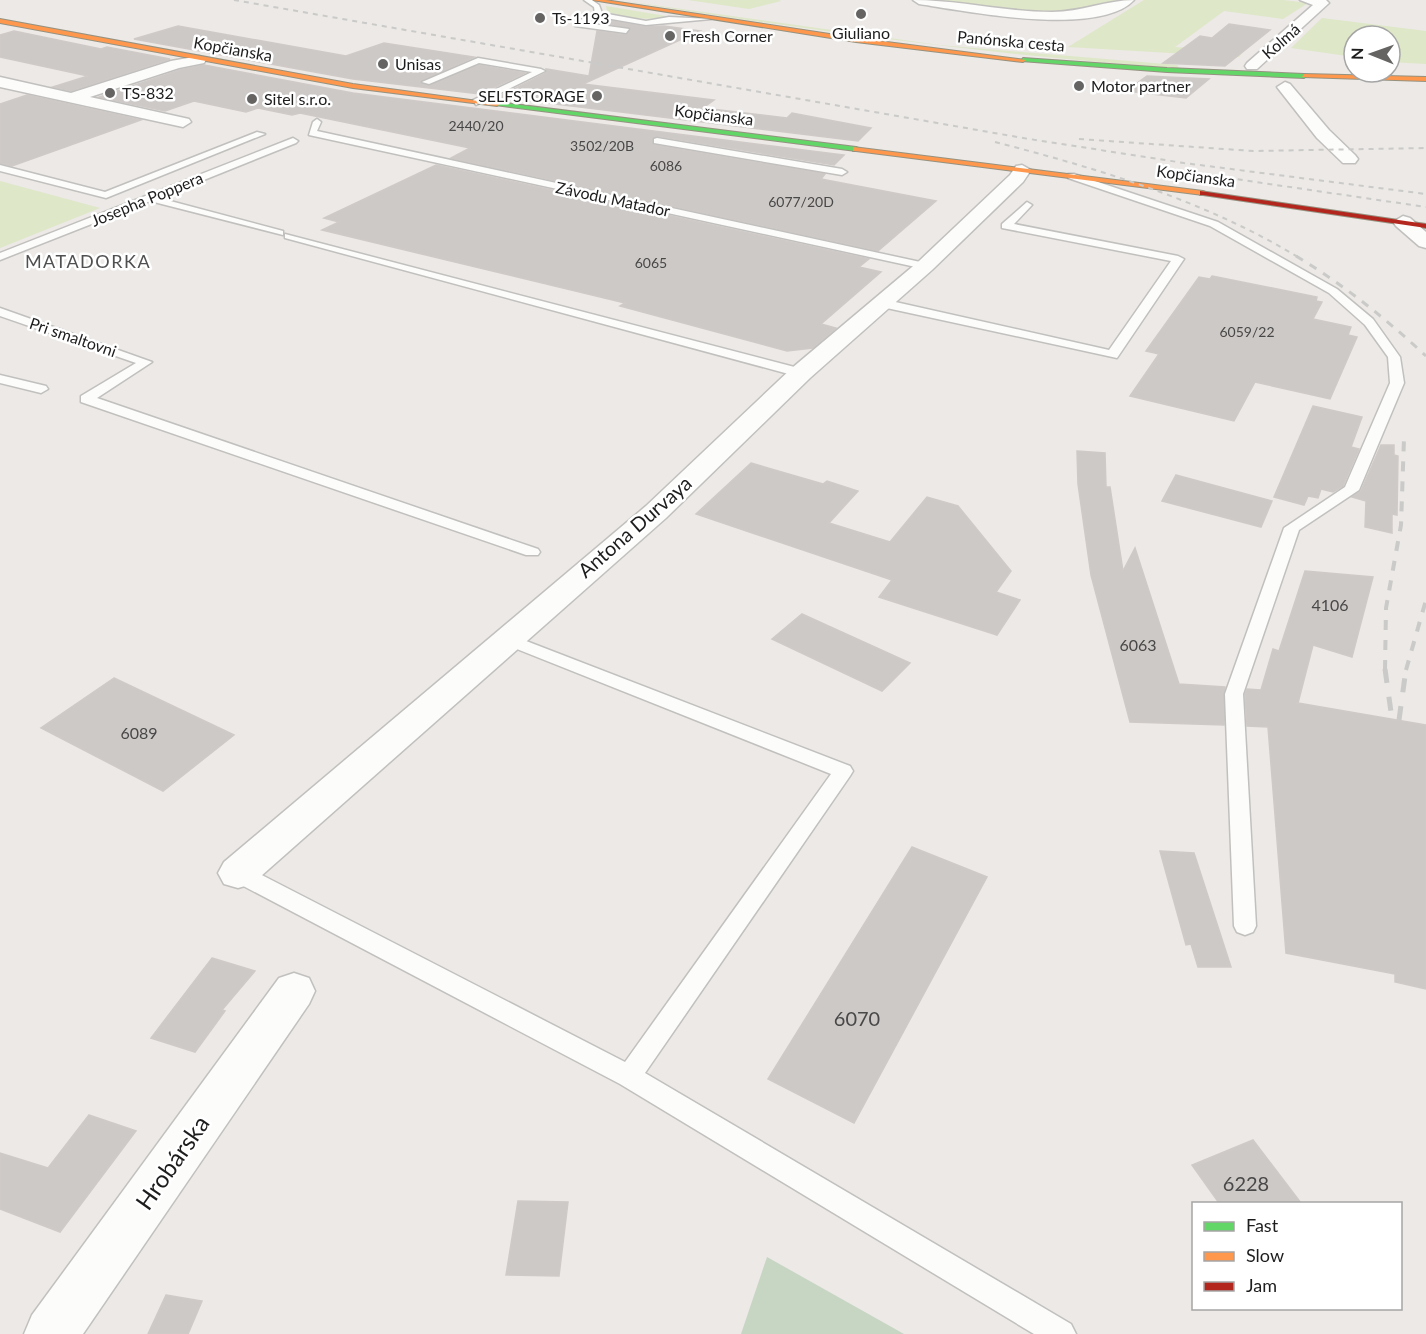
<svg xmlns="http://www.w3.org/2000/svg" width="1426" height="1334" viewBox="0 0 1426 1334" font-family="Lato,sans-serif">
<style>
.grass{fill:#dee7c7}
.cemetery{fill:#c7d5c3}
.building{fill:#cdc9c7;stroke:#cfcac7;stroke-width:1.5}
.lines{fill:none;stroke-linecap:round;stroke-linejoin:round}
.lane-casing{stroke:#c1c0be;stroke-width:3}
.street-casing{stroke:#c1c0be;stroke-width:3}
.fast-casing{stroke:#959280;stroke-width:2}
.slow-casing{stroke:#959280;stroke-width:2}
.jam-casing{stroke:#959280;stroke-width:2}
.lane{fill:#fcfcfb;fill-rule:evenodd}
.street{fill:#fcfcfb;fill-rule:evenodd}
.fast{fill:#63d668;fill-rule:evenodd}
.slow{fill:#ff974d;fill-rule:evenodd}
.jam{fill:#b3261e;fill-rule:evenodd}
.rail-far3{stroke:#cacac9;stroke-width:2;stroke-dasharray:5 5;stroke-linecap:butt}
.rail-far2{stroke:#cacac9;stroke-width:3;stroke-dasharray:8 8;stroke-linecap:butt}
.rail-far1{stroke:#cacac9;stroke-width:4;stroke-dasharray:10 10;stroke-linecap:butt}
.rail{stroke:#cacac9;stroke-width:5;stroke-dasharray:14 14;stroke-linecap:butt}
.poi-dot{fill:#656463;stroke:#fff;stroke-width:2}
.labels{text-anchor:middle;stroke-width:5;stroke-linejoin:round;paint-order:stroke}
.far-number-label{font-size:14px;fill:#494848}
.far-poi-label{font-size:16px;fill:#1d1d1d;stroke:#fff;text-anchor:start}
.far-street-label{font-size:16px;fill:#1d1d1d;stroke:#fff}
.number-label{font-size:16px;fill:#494848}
.far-neighbourhood-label{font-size:18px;letter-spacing:1.5px;fill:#505050;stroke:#fff}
.street-label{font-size:20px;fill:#1d1d1d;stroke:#fff}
.near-number-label{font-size:20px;fill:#494848}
.near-street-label{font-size:24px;fill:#1d1d1d;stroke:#fff}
</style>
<rect width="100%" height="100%" fill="#ece9e6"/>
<g class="grass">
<path d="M617 0 939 45 1177 65 1179 68C989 55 805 30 617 0Z"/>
<polygon points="688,0 779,0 781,1 749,9"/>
<path d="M931 0H1119C1075 25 980 8 931 0Z"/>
<polygon points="1144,0 1283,0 1308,3 1283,19 1224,11 1175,47 1243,52 1239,57 1068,47"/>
<path d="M606 6 672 17C651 19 626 21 607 11Z"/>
<polygon points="1322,18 1426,31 1426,64 1390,62 1390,36 1354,36 1354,57 1291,48"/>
<polygon points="0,181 100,208 0,248"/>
</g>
<polygon class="cemetery" points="767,1257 904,1334 741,1334"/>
<g class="building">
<polygon points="600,19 646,27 664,26 700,31 583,84 714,100 703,108 787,118 792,113 871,128 858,141 498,97 546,73 546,69 589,76 597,31 626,35 631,29 598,22"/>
<polygon points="1229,24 1270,30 1225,66 1163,63 1200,36 1212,38"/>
<polygon points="178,26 346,56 384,43 474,57 420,81 428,86 479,65 525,73 480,94 353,79 134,39"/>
<polygon points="14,31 101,49 107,47 170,59 71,91 53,87 88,76 0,57 0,35"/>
<polygon points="204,65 353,93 844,155 834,165 657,136 652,139 654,145 825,174 821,179 936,201 878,251 451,158 470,148 300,113 292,115 258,108 246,112 194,101 165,111 99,97 180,70"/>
<polygon points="1147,76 1167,77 1209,79 1186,98 1126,91"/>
<polygon points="27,95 141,120 12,166 0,163 0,104"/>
<polygon points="436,165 869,259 859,267 881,272 821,324 836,328 813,348 787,351 620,306 625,303 322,230 339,222 324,218"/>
<polygon points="1212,276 1317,297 1316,301 1322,302 1313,319 1351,327 1348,335 1357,337 1330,399 1255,382 1234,421 1130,396 1159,354 1146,351 1199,277 1210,279"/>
<polygon points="1313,406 1362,417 1351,447 1359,449 1343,486 1333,492 1321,489 1318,498 1308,496 1304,505 1274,497"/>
<polygon points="1381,445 1394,445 1394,455 1398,456 1397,515 1392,514 1392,533 1365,527 1366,501 1352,497 1361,491"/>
<polygon points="1077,451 1105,453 1106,487 1110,487 1123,571 1135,548 1179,684 1225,687 1224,725 1130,722 1091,575 1078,484"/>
<polygon points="751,463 823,484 827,481 858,491 829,523 890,542 927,497 958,506 1011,571 996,592 1020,600 997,635 879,597 892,580 696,514"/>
<polygon points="1176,475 1272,501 1261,527 1162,501"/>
<polygon points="1305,571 1373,577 1352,657 1313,645 1298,703 1426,725 1426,989 1395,982 1395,974 1286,953 1268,727 1247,726 1245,694 1247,689 1261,690 1273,649 1279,651"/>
<polygon points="802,614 910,663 882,691 772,639"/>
<polygon points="114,678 234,735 163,791 41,728"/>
<polygon points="912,847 987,877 854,1123 768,1079"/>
<polygon points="1160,851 1194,853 1231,967 1198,967 1191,944 1186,945"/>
<polygon points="212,958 255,971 222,1010 225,1011 195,1052 151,1038"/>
<polygon points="89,1115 136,1131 60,1232 0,1209 0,1153 48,1168"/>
<polygon points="1253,1140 1301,1203 1219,1203 1192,1165"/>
<polygon points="518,1201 568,1202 559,1276 506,1275"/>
<polygon points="166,1295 202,1301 188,1334 148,1334"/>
</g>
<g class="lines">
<defs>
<g id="lane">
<polygon points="584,0 592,0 599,5 602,13 646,21 669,17 711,19 646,25 600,17 586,23 629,29 626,33 575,26 575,22 595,14 594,7"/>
<polygon points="478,58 541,69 545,71 476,105 473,100 532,72 479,63 429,84 422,82"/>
<polygon points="317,119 321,122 317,131 925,263 931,266 925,269 309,135 313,122"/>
<polygon points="257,132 265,134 106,198 0,171 0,165 105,192"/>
<polygon points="293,138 298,141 296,143 159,198 283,231 283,235 150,201 0,260 0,253"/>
<polygon points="657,138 842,169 847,172 842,175 654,143 654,139"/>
<polygon points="1068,174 1074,174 1218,222 1337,289 1373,319 1400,357 1404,383 1359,490 1299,530 1243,694 1256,926 1253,932 1245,935 1237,932 1234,926 1225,694 1284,528 1345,487 1390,383 1388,357 1365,325 1329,293 1210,226 1068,178"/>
<polygon points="1027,202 1032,205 1014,224 1178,256 1184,259 1117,358 882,307 876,303 882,299 1109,350 1171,261 1002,228 1002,224"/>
<polygon points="285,234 806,370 808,373 806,376 796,376 285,238"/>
<polygon points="0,308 152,362 97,398 538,549 540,552 538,555 526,555 81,402 81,396 136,363 0,316"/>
<polygon points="0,375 46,386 48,389 41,393 0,383"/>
<polygon points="508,634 850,766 853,771 850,776 645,1073 1071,1324 1076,1334 1034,1334 620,1084 230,879 227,873 230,867 238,865 246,867 625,1062 831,774 502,643 499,639 502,635"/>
</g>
<g id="street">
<path d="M913 0C959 0 1005 12 1052 12 1081 12 1107 0 1134 0 1098 38 966 11 919 4Z"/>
<polygon points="1300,0 1326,0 1329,3 1257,69 1247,69 1245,66 1247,63 1313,5"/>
<polygon points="199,56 206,60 204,63 179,68 90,97 189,119 191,122 183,127 0,87 0,77 71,93 171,61"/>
<polygon points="1285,82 1290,84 1329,130 1355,155 1358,159 1355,163 1343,163 1317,138 1277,87"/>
<polygon points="1022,165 1031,170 1023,182 932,270 810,378 666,518 252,884 238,888 224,884 218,873 224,862 646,506 792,368 918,262 1010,175 1016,166"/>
<polygon points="1403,216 1410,218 1426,232 1426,248 1419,246 1396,226 1393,222"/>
<polygon points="294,973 309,978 315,991 309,1004 83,1334 24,1334 32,1315 279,978"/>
</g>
<g id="fast">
<polygon points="1023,58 1167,68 1304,74 1307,76 1304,78 1167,72 1021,61"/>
<polygon points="497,102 856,147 860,149 856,151 495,105"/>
</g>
<g id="slow">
<polygon points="592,0 605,0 856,38 1026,60 1023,62 856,42"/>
<polygon points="0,19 353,84 500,104 497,106 353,88 0,23"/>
<polygon points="1304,74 1426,77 1426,81 1302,77"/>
<polygon points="853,147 1203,191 1207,193 1203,195 856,151 853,151"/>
</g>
<polygon id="jam" points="1200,191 1426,224 1426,228 1203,195 1200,195"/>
</defs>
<use href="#lane" class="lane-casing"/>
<use href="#street" class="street-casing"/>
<use href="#fast" class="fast-casing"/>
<use href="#slow" class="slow-casing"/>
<use href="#jam" class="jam-casing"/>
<use href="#lane" class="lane"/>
<use href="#street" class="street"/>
<use href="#fast" class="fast"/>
<use href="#slow" class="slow"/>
<use href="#jam" class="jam"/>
<g class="rail-far3">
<polyline points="234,0 1023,138 1184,163 1426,194"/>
<polyline points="1079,139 1253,151 1426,148"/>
<path d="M995 142C1100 169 1205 201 1298 257"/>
<polyline points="1208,175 1426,207"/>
</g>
<path class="rail-far2" d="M1296 256C1344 285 1385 318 1426 356"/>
<g class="rail-far1">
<polyline points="1385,670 1386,608 1401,525 1404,438"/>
<polyline points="1406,670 1426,600"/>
</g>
<g class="rail">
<polyline points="1385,669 1392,719"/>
<polyline points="1399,720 1406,669"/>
</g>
</g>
<g class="poi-dot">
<circle cx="861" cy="14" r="6"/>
<circle cx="540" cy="18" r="6"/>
<circle cx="670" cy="36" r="6"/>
<circle cx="383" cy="64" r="6"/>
<circle cx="1079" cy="86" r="6"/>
<circle cx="110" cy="93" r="6"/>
<circle cx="597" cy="96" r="6"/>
<circle cx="252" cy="99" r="6"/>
</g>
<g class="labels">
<g class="far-number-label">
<text x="476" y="131">2440/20</text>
<text x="602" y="151">3502/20B</text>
<text x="666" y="171">6086</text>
<text x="801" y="207">6077/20D</text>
<text x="651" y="268">6065</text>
<text x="1247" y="337">6059/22</text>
</g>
<g class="far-poi-label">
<text x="552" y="24">Ts-1193</text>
<text x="861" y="39" text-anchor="middle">Giuliano</text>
<text x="682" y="42">Fresh Corner</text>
<text x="395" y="70">Unisas</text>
<text x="1091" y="92">Motor partner</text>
<text x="122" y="99">TS-832</text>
<text x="585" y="102" text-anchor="end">SELFSTORAGE</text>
<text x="264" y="105">Sitel s.r.o.</text>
</g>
<g class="far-street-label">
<text transform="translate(1011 41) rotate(5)" y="6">Panónska cesta</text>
<text transform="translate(1281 41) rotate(-41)" y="6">Kolmá</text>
<text transform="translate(233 49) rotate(10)" y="6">Kopčianska</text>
<text transform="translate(714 115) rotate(7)" y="6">Kopčianska</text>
<text transform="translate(1196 176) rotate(8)" y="6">Kopčianska</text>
<text transform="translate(147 199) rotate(-22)" y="6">Josepha Poppera</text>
<text transform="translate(613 199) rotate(12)" y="6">Závodu Matador</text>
<text transform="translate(73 337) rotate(19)" y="6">Pri smaltovni</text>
</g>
<g class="number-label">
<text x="1330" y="611">4106</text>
<text x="1138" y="651">6063</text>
<text x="139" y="739">6089</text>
</g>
<g class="far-neighbourhood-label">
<text x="88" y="268">MATADORKA</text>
</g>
<g class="street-label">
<text transform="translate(635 527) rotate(-41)" y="7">Antona Durvaya</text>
</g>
<g class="near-number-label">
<text x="857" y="1026">6070</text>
<text x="1246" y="1191">6228</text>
</g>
<g class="near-street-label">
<text transform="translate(173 1163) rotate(-55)" y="8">Hrobárska</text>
</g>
</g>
<rect x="1192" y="1202" width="210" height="108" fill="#ffffff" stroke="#a5a5a5" stroke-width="1.5"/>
<rect x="1204" y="1222" width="30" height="9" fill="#63d668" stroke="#a5a5a5" stroke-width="1.5"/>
<text x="1246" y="1232" font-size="18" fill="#1d1d1d">Fast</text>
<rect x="1204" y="1252" width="30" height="9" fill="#ff974d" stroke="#a5a5a5" stroke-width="1.5"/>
<text x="1246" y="1262" font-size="18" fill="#1d1d1d">Slow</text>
<rect x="1204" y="1282" width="30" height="9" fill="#b3261e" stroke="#a5a5a5" stroke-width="1.5"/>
<text x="1246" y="1292" font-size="18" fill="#1d1d1d">Jam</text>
<g transform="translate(1372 54) rotate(271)"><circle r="28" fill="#ffffff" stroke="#a5a5a5" stroke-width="1.5"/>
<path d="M0-4.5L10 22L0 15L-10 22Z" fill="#656463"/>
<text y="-9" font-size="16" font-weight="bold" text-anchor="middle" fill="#1d1d1d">N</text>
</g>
</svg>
